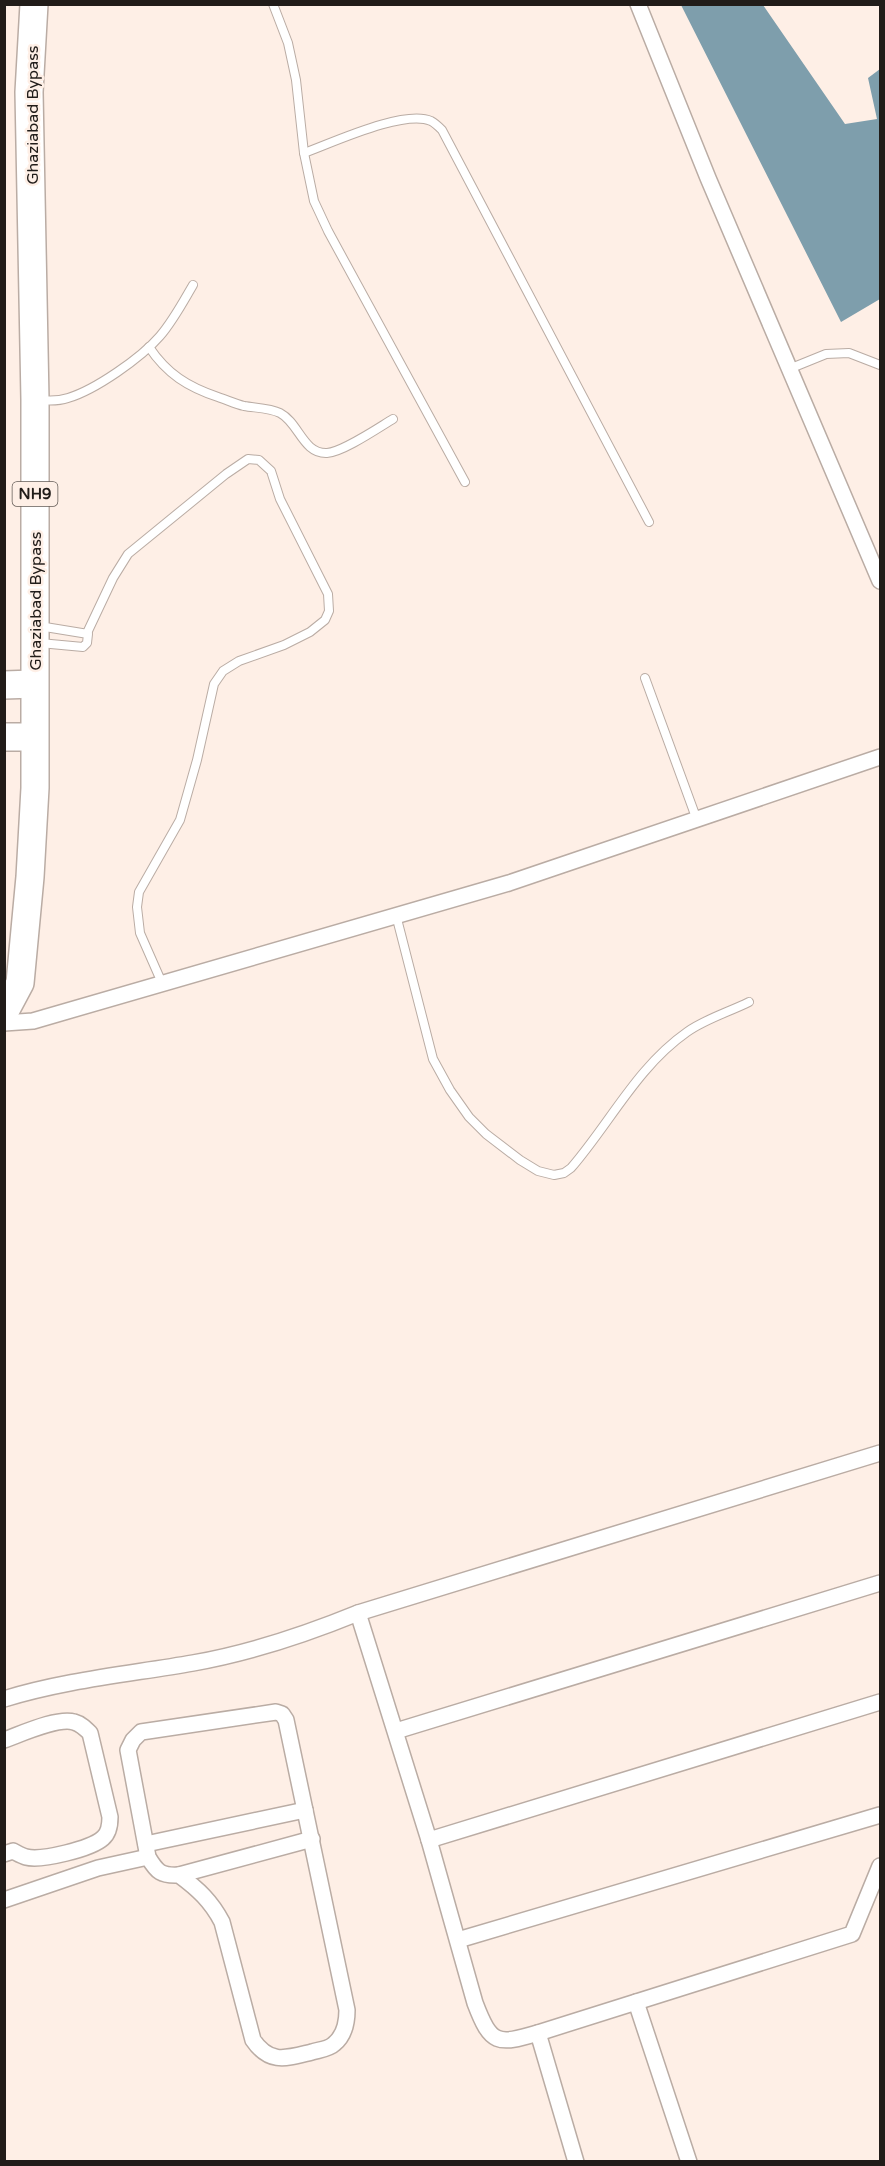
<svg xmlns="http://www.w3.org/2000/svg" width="885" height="2166" viewBox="0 0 885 2166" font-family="'Varela Round',sans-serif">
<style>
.water{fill:#7e9eac}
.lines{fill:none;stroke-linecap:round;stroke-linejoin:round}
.lane-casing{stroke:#baaca4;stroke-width:10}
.street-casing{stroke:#baaca4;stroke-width:18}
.highway-casing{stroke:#baaca4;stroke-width:30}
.lane{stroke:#fff;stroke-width:8}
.street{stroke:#fff;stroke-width:15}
.highway{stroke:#fff;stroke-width:27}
.labels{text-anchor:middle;stroke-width:5;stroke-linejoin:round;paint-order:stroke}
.shield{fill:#feefe6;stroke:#635b56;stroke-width:1.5}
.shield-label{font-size:15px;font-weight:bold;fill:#211c19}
.street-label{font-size:16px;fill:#211c19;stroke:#feefe6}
</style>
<rect width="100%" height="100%" fill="#feefe6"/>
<polygon class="water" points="681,5 763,5 845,124 877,119 868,78 880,69 880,299 841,322"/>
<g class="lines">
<defs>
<g id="lane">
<polyline points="273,4 288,43 296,80 304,153 314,201 328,231 465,482"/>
<path d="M304 153C332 143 404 109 431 121 435 123 439 127 442 130L649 522"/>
<path d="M149 347C167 374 188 387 218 397 227 400 236 404 244 406 256 408 270 408 280 413 299 423 303 454 327 453 343 452 378 428 393 419"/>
<polyline points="789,369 826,354 849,353 880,365"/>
<path d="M40 400C49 401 59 401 68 398 95 390 141 358 160 336 173 321 183 302 193 285"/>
<polyline points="39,626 88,634 87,643 83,647 40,643"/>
<polyline points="87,633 113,578 128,554 226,474 248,459 259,460 271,471 280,499 328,594 329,611 325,620 310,632 284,645 239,661 223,671 214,684 197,760 180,820 139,892 137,907 140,933 162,983"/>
<polyline points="645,678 697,820"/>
<path d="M396 915 433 1059 450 1090 469 1117 486 1134 520 1160 538 1171 554 1175 564 1173 571 1168C610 1123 637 1067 687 1032 705 1019 729 1012 749 1002"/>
</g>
<g id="street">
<polyline points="638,4 708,178 880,581"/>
<polyline points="4,1023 33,1021 509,883 880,757"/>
<path d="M358 1613 429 1840 475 2003C491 2045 497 2045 538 2033L852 1934 880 1866"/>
<path d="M4 1699C66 1680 130 1674 193 1663 250 1653 304 1635 358 1613L880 1453"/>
<path d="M276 1712 282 1714 286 1720 347 2010C347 2022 344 2036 334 2044 329 2049 318 2050 312 2052 287 2058 270 2065 253 2040L222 1922C211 1901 198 1889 179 1875 161 1876 157 1872 148 1857L128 1750 133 1740 141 1732Z"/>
<polyline points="396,1731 880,1583"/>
<path d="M4 1740C21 1734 58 1717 74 1722 81 1724 85 1728 90 1733L110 1817C110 1824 109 1833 103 1838 91 1849 41 1861 26 1857 22 1856 17 1853 13 1851L4 1854"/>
<polyline points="429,1840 880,1702"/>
<polyline points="146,1844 305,1810"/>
<polyline points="179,1875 312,1839"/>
<polyline points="4,1900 98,1868 148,1857"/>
<polyline points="458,1940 880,1815"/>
<polyline points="636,2002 689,2162"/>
<polyline points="538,2033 576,2162"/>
</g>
<g id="highway">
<polyline points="4,685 34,684"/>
<polyline points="4,737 34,737"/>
<polyline points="4,1013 20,983 30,877 35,788 35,400 29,92 34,4"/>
</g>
</defs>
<use href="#lane" class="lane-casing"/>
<use href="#street" class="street-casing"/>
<use href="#highway" class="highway-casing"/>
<use href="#lane" class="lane"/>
<use href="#street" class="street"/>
<use href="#highway" class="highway"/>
</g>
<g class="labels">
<rect class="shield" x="12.5" y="482" width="45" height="24" rx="4.5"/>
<g class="shield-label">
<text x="35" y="499">NH9</text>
</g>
<g class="street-label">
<text transform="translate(32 115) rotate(-90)" y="6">Ghaziabad Bypass</text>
<text transform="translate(35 601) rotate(-90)" y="6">Ghaziabad Bypass</text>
</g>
</g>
<rect width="885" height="2166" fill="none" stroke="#211c19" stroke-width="12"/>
</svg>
